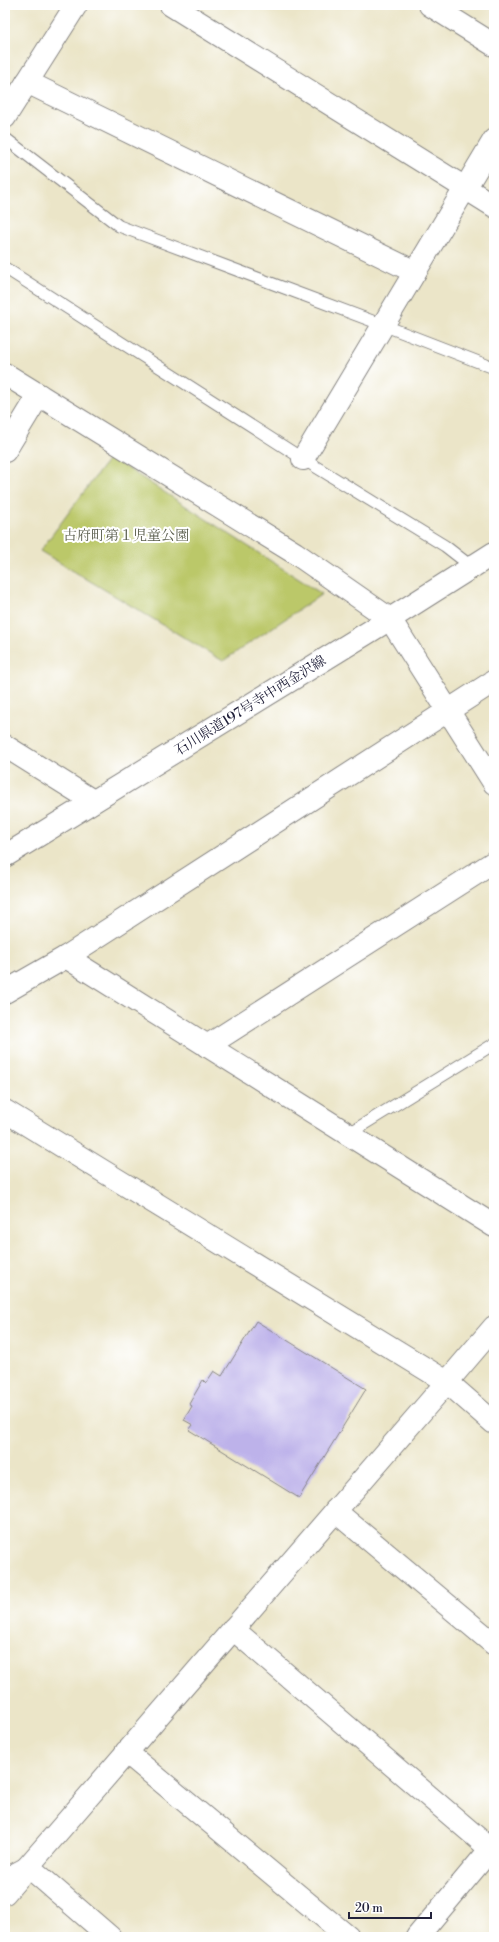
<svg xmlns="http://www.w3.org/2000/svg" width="499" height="1942" viewBox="0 0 499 1942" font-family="'Libre Bodoni','Noto Serif JP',serif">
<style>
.green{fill:#bbc869;stroke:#6e7552}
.building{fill:#bdb2ea}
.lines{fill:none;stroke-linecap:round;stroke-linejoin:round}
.lane-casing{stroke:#868482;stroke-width:13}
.street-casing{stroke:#868482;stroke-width:24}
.secondary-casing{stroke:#868482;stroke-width:24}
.lane{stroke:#fff;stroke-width:11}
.street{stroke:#fff;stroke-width:22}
.secondary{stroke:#fff;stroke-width:22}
.labels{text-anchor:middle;stroke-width:4;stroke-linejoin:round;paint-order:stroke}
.park-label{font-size:14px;fill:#585c4b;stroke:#fff}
.street-label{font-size:14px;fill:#22223b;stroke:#fff}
</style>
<rect width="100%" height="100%" fill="#fff"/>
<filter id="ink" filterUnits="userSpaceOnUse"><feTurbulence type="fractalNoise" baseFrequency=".025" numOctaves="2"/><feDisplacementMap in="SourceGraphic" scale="8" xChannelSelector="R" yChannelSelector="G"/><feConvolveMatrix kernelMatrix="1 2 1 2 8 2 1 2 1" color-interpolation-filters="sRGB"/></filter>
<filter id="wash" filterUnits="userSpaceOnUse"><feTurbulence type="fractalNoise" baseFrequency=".012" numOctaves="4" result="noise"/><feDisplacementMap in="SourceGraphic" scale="16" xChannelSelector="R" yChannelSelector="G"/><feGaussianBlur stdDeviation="0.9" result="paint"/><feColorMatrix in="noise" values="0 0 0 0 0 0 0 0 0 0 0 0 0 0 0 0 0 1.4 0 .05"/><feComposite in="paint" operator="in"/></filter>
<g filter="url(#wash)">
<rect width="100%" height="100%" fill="#ebe5c8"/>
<polygon class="green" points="110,457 322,594 223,661 40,551"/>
<g id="blocks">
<polygon class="building" points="256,1321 366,1389 299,1498 189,1430 193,1425 184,1420 192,1406 189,1404 203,1380 206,1383 214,1371 222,1376"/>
</g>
</g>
<g filter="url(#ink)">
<use href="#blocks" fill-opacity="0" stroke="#868482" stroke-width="1"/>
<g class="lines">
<defs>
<g id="lane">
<polyline points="5,138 119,226 383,325 494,368"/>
<polyline points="5,268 303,459 445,546 472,567"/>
<polyline points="348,1134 494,1044"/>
</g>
<g id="street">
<polyline points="171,5 494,206"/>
<polyline points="430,5 494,45"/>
<polyline points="27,82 415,272"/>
<polyline points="5,117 76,5"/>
<polyline points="5,374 295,553 390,619 494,783"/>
<polyline points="5,451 39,395"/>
<polyline points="303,459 494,140"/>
<polyline points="5,746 93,801"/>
<polyline points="66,957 494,1226"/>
<polyline points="5,992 66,957 494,681"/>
<polyline points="207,1046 494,862"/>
<polyline points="447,1382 494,1327"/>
<polyline points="335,1511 494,1644"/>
<polyline points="233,1629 494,1852"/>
<polyline points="126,1752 348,1937"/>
<polyline points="12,1876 29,1867 110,1937"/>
<polyline points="417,1937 494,1845"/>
</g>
<g id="secondary">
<polyline points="5,856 390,619 494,553"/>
<polyline points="5,1111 447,1382 494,1423"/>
<polyline points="5,1893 447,1382"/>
</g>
</defs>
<use href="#lane" class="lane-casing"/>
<use href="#street" class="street-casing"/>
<use href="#secondary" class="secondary-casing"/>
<use href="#lane" class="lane"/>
<use href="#street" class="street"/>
<use href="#secondary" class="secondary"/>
</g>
</g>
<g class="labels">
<g class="park-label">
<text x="126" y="540">古府町第１児童公園</text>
</g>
<g class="street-label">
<text transform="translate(250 705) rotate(-32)" y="5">石川県道197号寺中西金沢線</text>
</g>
</g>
<rect width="499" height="1942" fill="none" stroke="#fff" stroke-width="20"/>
<path d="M349 1912v6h82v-6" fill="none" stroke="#22223b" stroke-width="2"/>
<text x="355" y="1912" font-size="12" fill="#22223b" stroke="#ffffff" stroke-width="3" paint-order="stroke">20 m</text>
</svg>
